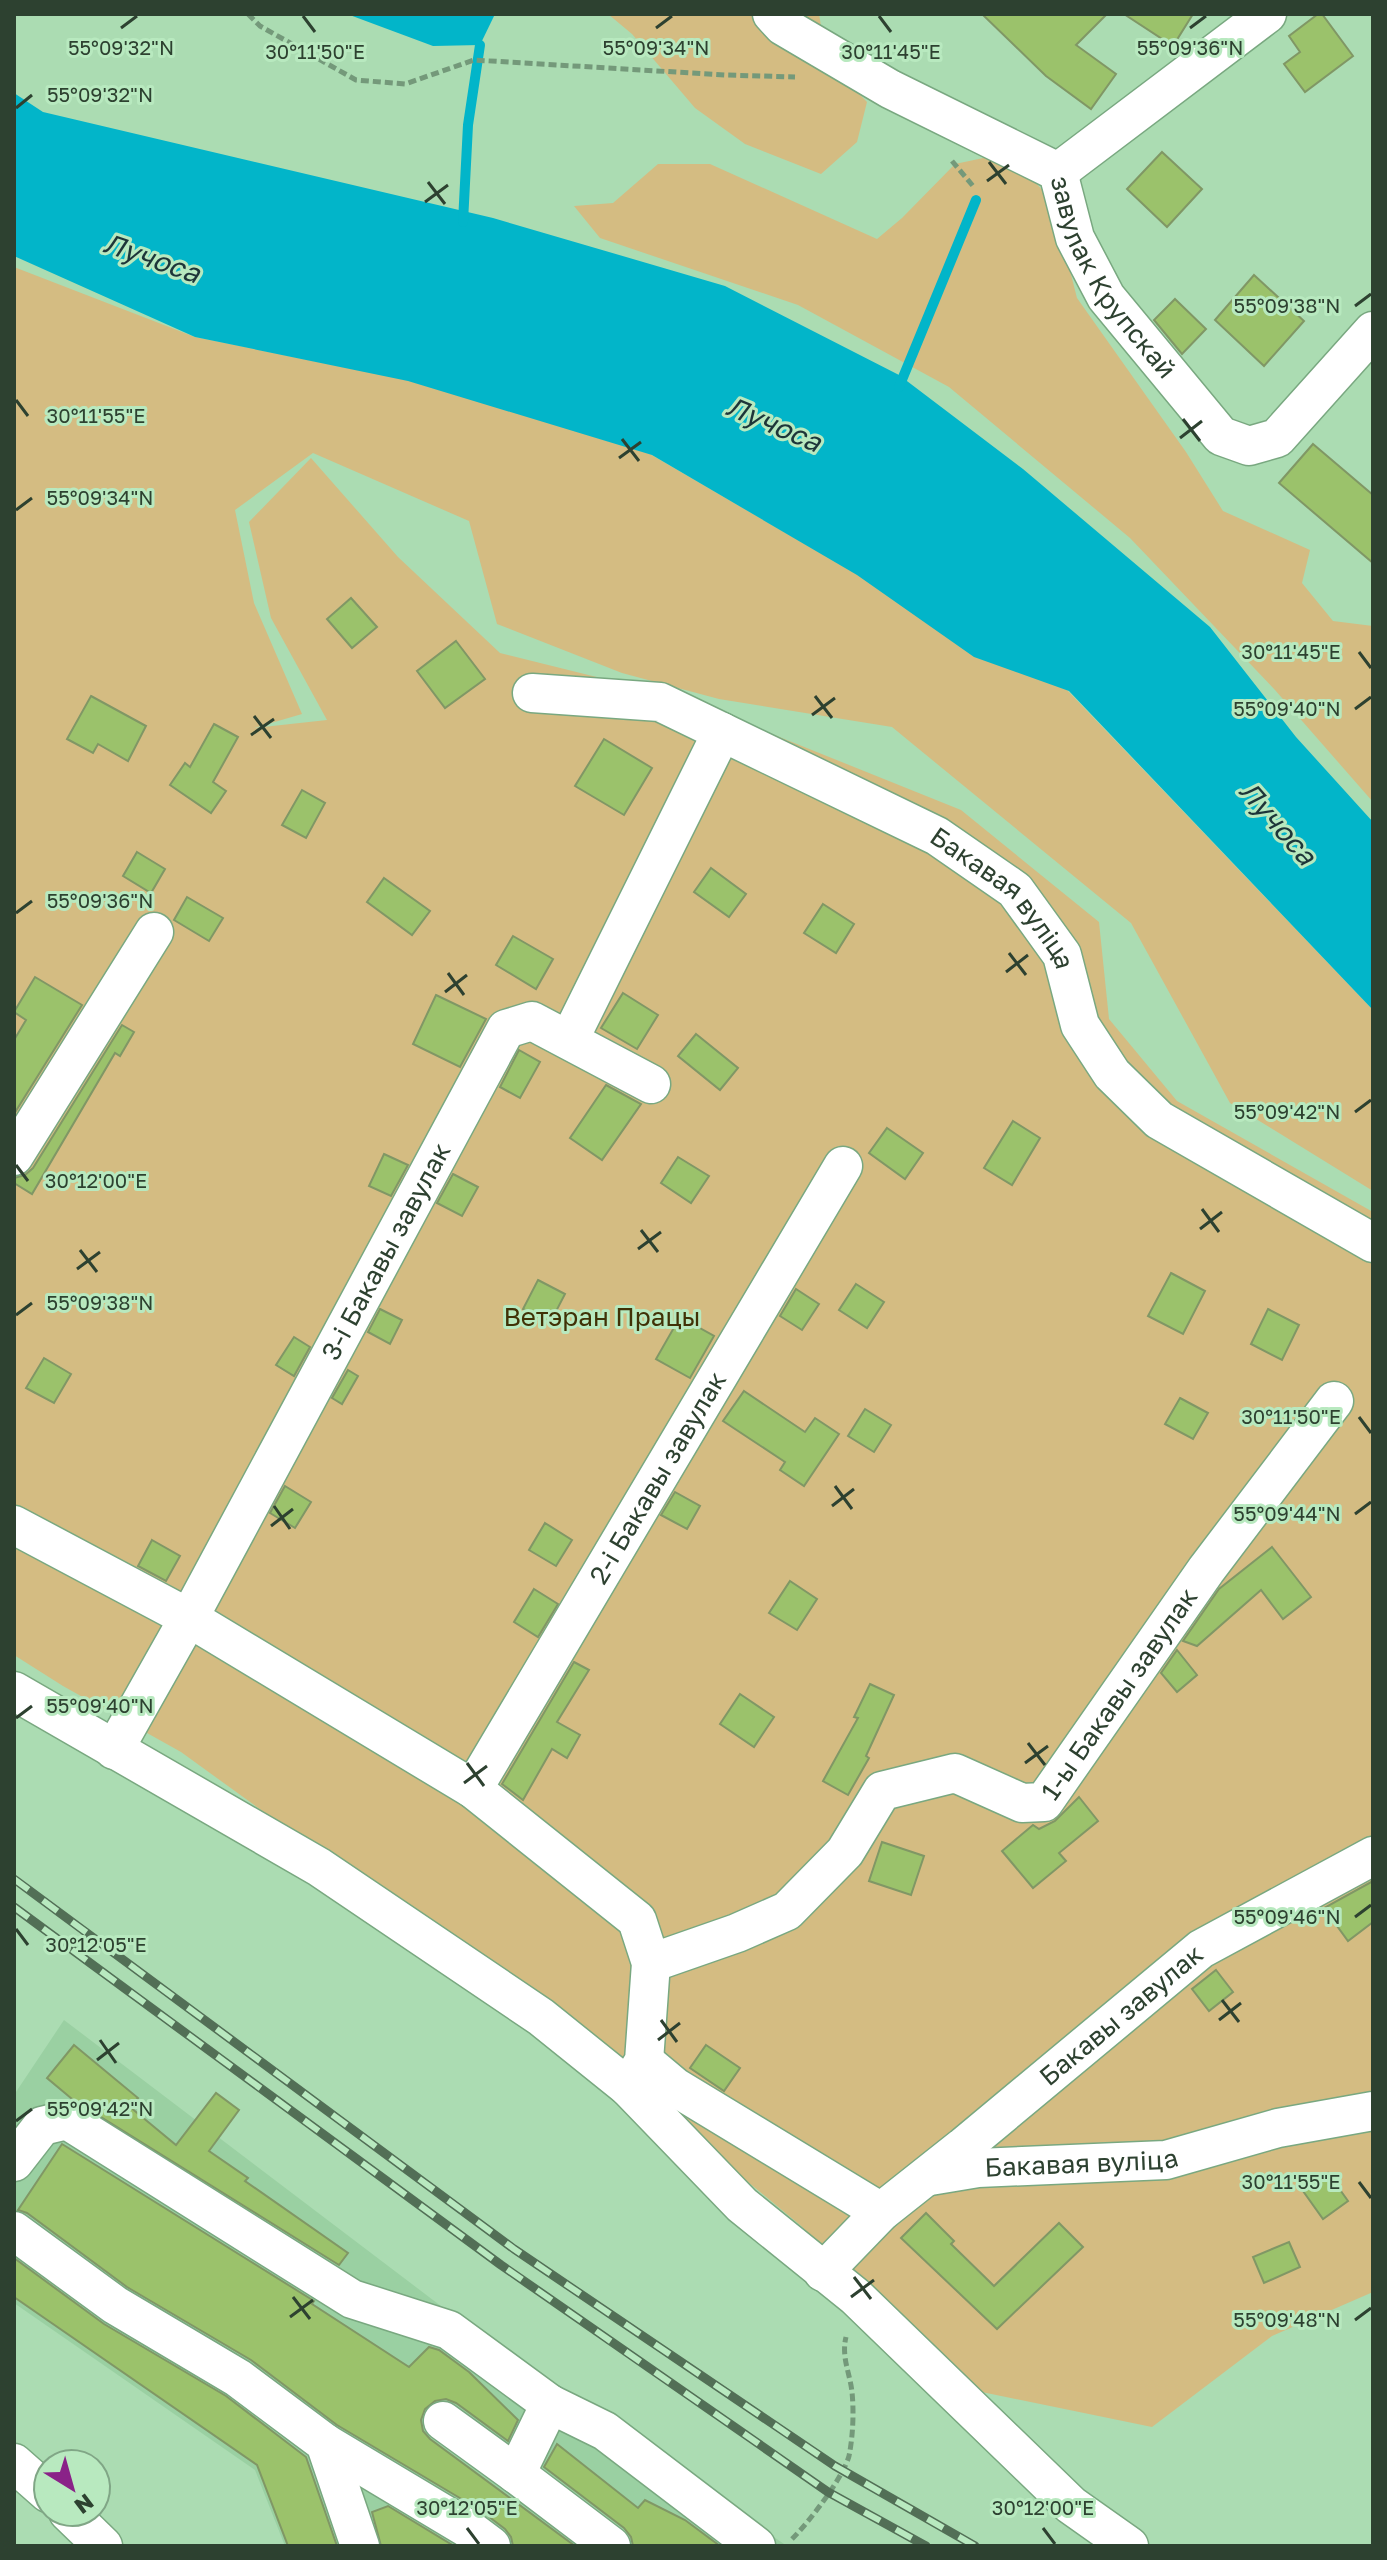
<svg xmlns="http://www.w3.org/2000/svg" width="1387" height="2560" viewBox="0 0 1387 2560" font-family="'Golos Text',sans-serif">
<style>
.built{fill:#9ad0a2}
.green{fill:#d4bc82}
.water{fill:#02b5c9}
.lines{fill:none;stroke-linecap:round;stroke-linejoin:round}
.stream{stroke:#02b5c9;stroke-width:10}
.building{fill:#9bc26b;stroke:#809765;stroke-width:2}
.minor-casing{stroke:#79a880;stroke-width:41}
.path{stroke:#74997a;stroke-width:5;stroke-dasharray:8 4;stroke-linecap:butt}
.minor{stroke:#fff;stroke-width:38}
.rail-casing{stroke:#526f56;stroke-width:9}
.rail{stroke:#b8e9bf;stroke-width:6;stroke-dasharray:18;stroke-linecap:butt}
.ticks{fill:none;stroke:#2d4130;stroke-width:3}
.labels{text-anchor:middle;stroke-width:6;stroke-linejoin:round;paint-order:stroke}
.street-label{font-size:26px;fill:#2d4130;stroke:#b8e9bf}
.park-label{font-size:26px;fill:#403106;stroke:#b8e9bf}
.water-label{font-size:28px;font-style:italic;fill:#1d3539;stroke:#b8e9bf}
.ticks-label{font-size:20px;text-anchor:middle;fill:#2d4130;stroke:#b8e9bf;stroke-width:6;stroke-linejoin:round;paint-order:stroke}
</style>
<rect width="100%" height="100%" fill="#abdcb2"/>
<polygon class="built" points="64,2020 487,2341 787,2546 285,2546 255,2470 14,2303 14,2095"/>
<g class="green">
<polygon points="608,14 819,14 827,61 867,102 857,142 821,174 745,144 695,108 632,34"/>
<polygon points="1007,153 1052,200 1077,298 1186,452 1223,511 1310,550 1302,583 1333,621 1373,626 1373,802 1275,690 1130,538 949,387 798,305 600,238 574,206 613,203 658,164 710,164 877,239 902,218 955,164"/>
<polygon points="14,267 195,337 412,381 650,454 858,575 1067,690 1373,1010 1373,1191 1230,1103 1131,923 892,727 719,699 622,673 497,624 469,521 313,453 235,510 254,603 302,714 254,728 327,720 271,618 249,522 311,458 398,557 500,653 685,699 961,810 1099,922 1109,1019 1177,1101 1373,1212 1373,2292 1272,2336 1152,2427 972,2390 800,2225 655,2105 359,1881 181,1752 63,1686 14,1655"/>
</g>
<g class="water">
<polygon points="347,14 495,14 480,45 433,46"/>
<polygon points="14,93 43,112 493,218 725,286 899,375 1023,469 1210,627 1296,737 1373,822 1373,1010 1069,691 974,657 857,575 652,455 408,381 195,337 14,256"/>
</g>
<g class="lines">
<g class="stream">
<polyline points="463,222 468,125 480,45"/>
<polyline points="899,387 976,200"/>
</g>
</g>
<g class="building">
<polygon points="982,14 1107,14 1076,45 1116,74 1091,109 1046,76"/>
<polygon points="1124,14 1193,14 1173,46"/>
<polygon points="1318,14 1322,14 1353,56 1305,92 1284,64 1300,52 1289,36"/>
<polygon points="1162,152 1202,189 1167,227 1127,189"/>
<polygon points="1254,275 1304,321 1264,366 1215,320"/>
<polygon points="1175,299 1206,329 1182,354 1154,320"/>
<polygon points="1313,444 1373,495 1373,563 1279,483"/>
<polygon points="351,598 377,627 352,648 327,619"/>
<polygon points="456,641 485,679 445,708 417,671"/>
<polygon points="91,696 146,726 128,761 98,744 93,753 67,739"/>
<polygon points="214,724 238,737 213,782 226,791 211,813 170,785 185,763 190,767"/>
<polygon points="604,739 652,768 624,815 575,786"/>
<polygon points="302,790 325,803 306,838 282,825"/>
<polygon points="137,852 165,869 151,893 123,876"/>
<polygon points="711,868 746,894 729,917 694,892"/>
<polygon points="384,878 430,911 412,935 367,902"/>
<polygon points="187,897 223,918 209,941 174,920"/>
<polygon points="823,904 854,924 836,953 804,933"/>
<polygon points="513,936 553,959 536,989 496,965"/>
<polygon points="35,977 82,1005 14,1114 14,1040 26,1020 14,1012"/>
<polygon points="623,993 658,1015 637,1049 601,1028"/>
<polygon points="436,995 486,1019 460,1067 413,1044"/>
<polygon points="122,1025 134,1032 120,1056 115,1053 32,1194 14,1183 14,1178 25,1175 33,1168"/>
<polygon points="696,1034 738,1068 720,1090 678,1056"/>
<polygon points="519,1050 540,1062 520,1098 500,1087"/>
<polygon points="606,1085 641,1104 602,1160 570,1138"/>
<polygon points="1013,1121 1040,1138 1012,1185 984,1168"/>
<polygon points="887,1128 923,1153 905,1179 869,1153"/>
<polygon points="384,1154 408,1165 391,1196 369,1186"/>
<polygon points="678,1157 709,1176 691,1203 661,1183"/>
<polygon points="453,1174 478,1187 462,1216 437,1203"/>
<polygon points="1171,1273 1205,1291 1183,1334 1148,1316"/>
<polygon points="538,1280 565,1294 550,1323 523,1309"/>
<polygon points="856,1284 884,1302 867,1328 839,1310"/>
<polygon points="796,1289 819,1304 802,1330 780,1316"/>
<polygon points="380,1309 402,1320 390,1344 368,1332"/>
<polygon points="1268,1309 1299,1325 1282,1360 1251,1344"/>
<polygon points="680,1317 714,1336 690,1378 656,1359"/>
<polygon points="294,1337 310,1347 294,1376 276,1365"/>
<polygon points="44,1358 71,1374 54,1403 26,1388"/>
<polygon points="348,1370 358,1376 342,1404 332,1398"/>
<polygon points="744,1391 805,1432 815,1418 839,1434 804,1486 780,1470 785,1462 723,1421"/>
<polygon points="1180,1398 1208,1413 1193,1439 1165,1424"/>
<polygon points="865,1409 891,1425 874,1452 848,1436"/>
<polygon points="285,1486 311,1502 295,1528 270,1513"/>
<polygon points="675,1492 700,1506 687,1529 661,1515"/>
<polygon points="545,1523 572,1540 556,1566 529,1550"/>
<polygon points="152,1540 180,1556 166,1581 138,1566"/>
<polygon points="1272,1547 1311,1597 1283,1619 1261,1590 1197,1646 1183,1641 1219,1589"/>
<polygon points="790,1581 817,1599 797,1630 769,1613"/>
<polygon points="534,1589 558,1604 538,1637 514,1622"/>
<polygon points="1177,1650 1197,1675 1177,1692 1161,1673"/>
<polygon points="574,1662 589,1670 557,1722 580,1735 567,1758 552,1749 523,1800 502,1784"/>
<polygon points="870,1684 894,1695 866,1756 869,1758 848,1795 823,1781 858,1718 854,1717"/>
<polygon points="740,1694 774,1717 754,1747 720,1724"/>
<polygon points="1079,1797 1098,1821 1059,1853 1066,1861 1033,1888 1002,1851 1033,1825 1039,1829 1055,1821"/>
<polygon points="882,1842 924,1856 911,1895 869,1881"/>
<polygon points="1373,1881 1373,1922 1348,1941 1324,1908"/>
<polygon points="1216,1970 1233,1992 1209,2011 1192,1989"/>
<polygon points="74,2045 138,2098 130,2107 176,2145 216,2093 239,2110 209,2151 248,2178 245,2181 348,2253 339,2265 72,2099 47,2078"/>
<polygon points="706,2045 740,2068 724,2091 690,2068"/>
<polygon points="62,2144 314,2301 312,2304 409,2367 429,2347 439,2350 469,2372 518,2420 508,2441 456,2403 446,2399 435,2401 425,2409 421,2420 423,2431 430,2439 575,2546 513,2546 511,2537 505,2529 480,2510 337,2425 251,2360 127,2287 27,2213 18,2210"/>
<polygon points="1328,2173 1348,2201 1323,2219 1303,2191"/>
<polygon points="926,2213 954,2241 951,2244 994,2286 1059,2223 1083,2247 997,2329 901,2238"/>
<polygon points="1289,2242 1300,2267 1264,2283 1253,2257"/>
<polygon points="14,2258 104,2324 226,2396 306,2457 337,2546 288,2546 257,2465 14,2297"/>
<polygon points="557,2444 638,2508 645,2500 685,2520 720,2546 633,2546 631,2537 624,2528 544,2467"/>
<polygon points="388,2506 454,2546 381,2546 372,2512"/>
</g>
<g class="lines">
<defs>
<g id="minor">
<path id="s1" d="M772 14 783 26 890 89 1058 172 1075 238 1106 297 1221 436 1249 446 1277 438 1373 331"/>
<polyline points="1058,172 1267,14"/>
<path id="s2" d="M532 693 660 702 937 836 1015 890 1062 955 1080 1025 1112 1074 1159 1120 1373 1243"/>
<polyline points="569,1040 722,732"/>
<polyline points="14,1156 154,932"/>
<polyline points="14,1525 189,1618 473,1789 637,1920 651,1963 644,2061 628,2087"/>
<polyline points="14,1691 319,1867 541,2017 628,2087 742,2205 856,2297 1071,2505 1129,2546"/>
<path id="s3" d="M114 1750 197 1603 506 1029 532 1021 651 1084"/>
<path id="s4" d="M473 1789 843 1166"/>
<path id="s5" d="M651 1963 737 1933 787 1911 845 1852 882 1791 955 1773 1022 1803 1044 1802 1206 1570 1334 1401"/>
<polyline points="644,2061 675,2087 881,2212"/>
<polyline points="14,2162 42,2126 67,2120 352,2299 449,2330 550,2404 516,2474 611,2546"/>
<path id="s6" d="M930 2176 978 2168 1166 2160 1278 2128 1373 2111"/>
<polyline points="14,2231 115,2305 238,2378 325,2443 360,2546"/>
<path id="s7" d="M823 2272 881 2212 963 2147 1201 1949 1373 1856"/>
<polyline points="550,2404 605,2431 756,2546"/>
<polyline points="443,2421 516,2474"/>
<polyline points="325,2443 467,2528 491,2546"/>
<polyline points="14,2463 48,2493"/>
<polyline points="68,2512 103,2546"/>
</g>
</defs>
<use href="#minor" class="minor-casing"/>
<g class="path">
<polyline points="248,14 260,26 356,80 405,84 474,60 725,75 795,77"/>
<polyline points="952,161 973,186"/>
<path d="M792 2539C809 2522 843 2478 849 2456 853 2436 854 2412 852 2392 850 2373 841 2357 846 2337"/>
</g>
<use href="#minor" class="minor"/>
<defs>
<g id="rail">
<polyline points="14,1879 514,2249 835,2466 975,2546"/>
<polyline points="14,1907 501,2265 828,2492 926,2546"/>
</g>
</defs>
<use href="#rail" class="rail-casing"/>
<use href="#rail" class="rail"/>
</g>
<path class="ticks" d="M303 16 315 32M879 16 891 32M121 28 137 16M656 28 672 16M1190 28 1206 16M16 108 32 95M989 162 1006 184M987 181 1009 165M428 182 445 204M425 202 448 185M1355 306 1371 294M16 400 28 416M1183 419 1200 441M1180 438 1202 421M622 439 639 461M619 458 641 442M16 510 32 498M1359 652 1371 668M815 696 832 718M1355 709 1371 697M812 715 835 698M254 716 271 738M251 735 274 719M16 913 32 901M1009 953 1026 975M1006 972 1028 955M448 973 464 995M445 992 467 975M1355 1112 1371 1100M16 1165 28 1181M1202 1209 1219 1232M1200 1229 1222 1212M641 1230 658 1252M638 1249 661 1232M80 1250 97 1272M77 1269 100 1252M16 1315 32 1303M1359 1417 1371 1433M835 1486 852 1509M274 1506 290 1529M832 1506 854 1489M1355 1514 1371 1502M271 1526 293 1509M16 1718 32 1706M1028 1743 1045 1765M467 1763 484 1786M1025 1763 1048 1746M464 1783 487 1766M1355 1917 1371 1905M16 1929 28 1945M1222 2000 1239 2022M661 2020 677 2042M1219 2020 1241 2003M100 2040 116 2063M658 2040 680 2023M97 2060 119 2043M16 2121 32 2109M1359 2182 1371 2198M854 2277 871 2299M293 2297 310 2319M851 2297 874 2280M290 2317 313 2300M1355 2320 1371 2308M467 2528 479 2544M1043 2528 1055 2544"/>
<g class="labels">
<g class="street-label">
<text dy="9" stroke="none"><textPath href="#s1" startOffset="448">завулак Крупскай</textPath></text>
<text dy="9" stroke="none"><textPath href="#s2" startOffset="528">Бакавая вуліца</textPath></text>
<text dy="9" stroke="none"><textPath href="#s3" startOffset="568">3-і Бакавы завулак</textPath></text>
<text dy="9" stroke="none"><textPath href="#s4" startOffset="362">2-і Бакавы завулак</textPath></text>
<text dy="9" stroke="none"><textPath href="#s5" startOffset="602">1-ы Бакавы завулак</textPath></text>
<text dy="9" stroke="none"><textPath href="#s7" startOffset="394">Бакавы завулак</textPath></text>
<text dy="9" stroke="none"><textPath href="#s6" startOffset="152">Бакавая вуліца</textPath></text>
</g>
<g class="park-label">
<text x="602" y="1326">Ветэран Працы</text>
</g>
<g class="water-label">
<text transform="translate(152 258) rotate(19)" y="10">Лучоса</text>
<text transform="translate(774 424) rotate(23)" y="10">Лучоса</text>
<text transform="translate(1278 823) rotate(49)" y="10">Лучоса</text>
</g>
</g>
<g class="ticks-label">
<text x="656" y="55">55°09'34"N</text>
<text x="1190" y="55">55°09'36"N</text>
<text x="121" y="55">55°09'32"N</text>
<text x="315" y="59">30°11'50"E</text>
<text x="891" y="59">30°11'45"E</text>
<text x="100" y="102">55°09'32"N</text>
<text x="1287" y="313">55°09'38"N</text>
<text x="96" y="423">30°11'55"E</text>
<text x="100" y="505">55°09'34"N</text>
<text x="1291" y="659">30°11'45"E</text>
<text x="1287" y="716">55°09'40"N</text>
<text x="100" y="908">55°09'36"N</text>
<text x="1287" y="1119">55°09'42"N</text>
<text x="96" y="1188">30°12'00"E</text>
<text x="100" y="1310">55°09'38"N</text>
<text x="1291" y="1424">30°11'50"E</text>
<text x="1287" y="1521">55°09'44"N</text>
<text x="100" y="1713">55°09'40"N</text>
<text x="1287" y="1924">55°09'46"N</text>
<text x="96" y="1952">30°12'05"E</text>
<text x="100" y="2116">55°09'42"N</text>
<text x="1291" y="2189">30°11'55"E</text>
<text x="1287" y="2327">55°09'48"N</text>
<text x="467" y="2515">30°12'05"E</text>
<text x="1043" y="2515">30°12'00"E</text>
</g>
<rect width="1387" height="2560" fill="none" stroke="#2d4130" stroke-width="32"/>
<g transform="translate(72 2488) rotate(143)"><circle r="38" fill="#b8e9bf" stroke="#80a686" stroke-width="2"/>
<path d="M0-6L14 30L0 20L-14 30Z" fill="#8a2288"/>
<text y="-12" font-size="22" font-weight="bold" text-anchor="middle" fill="#2d4130">N</text>
</g>
</svg>
